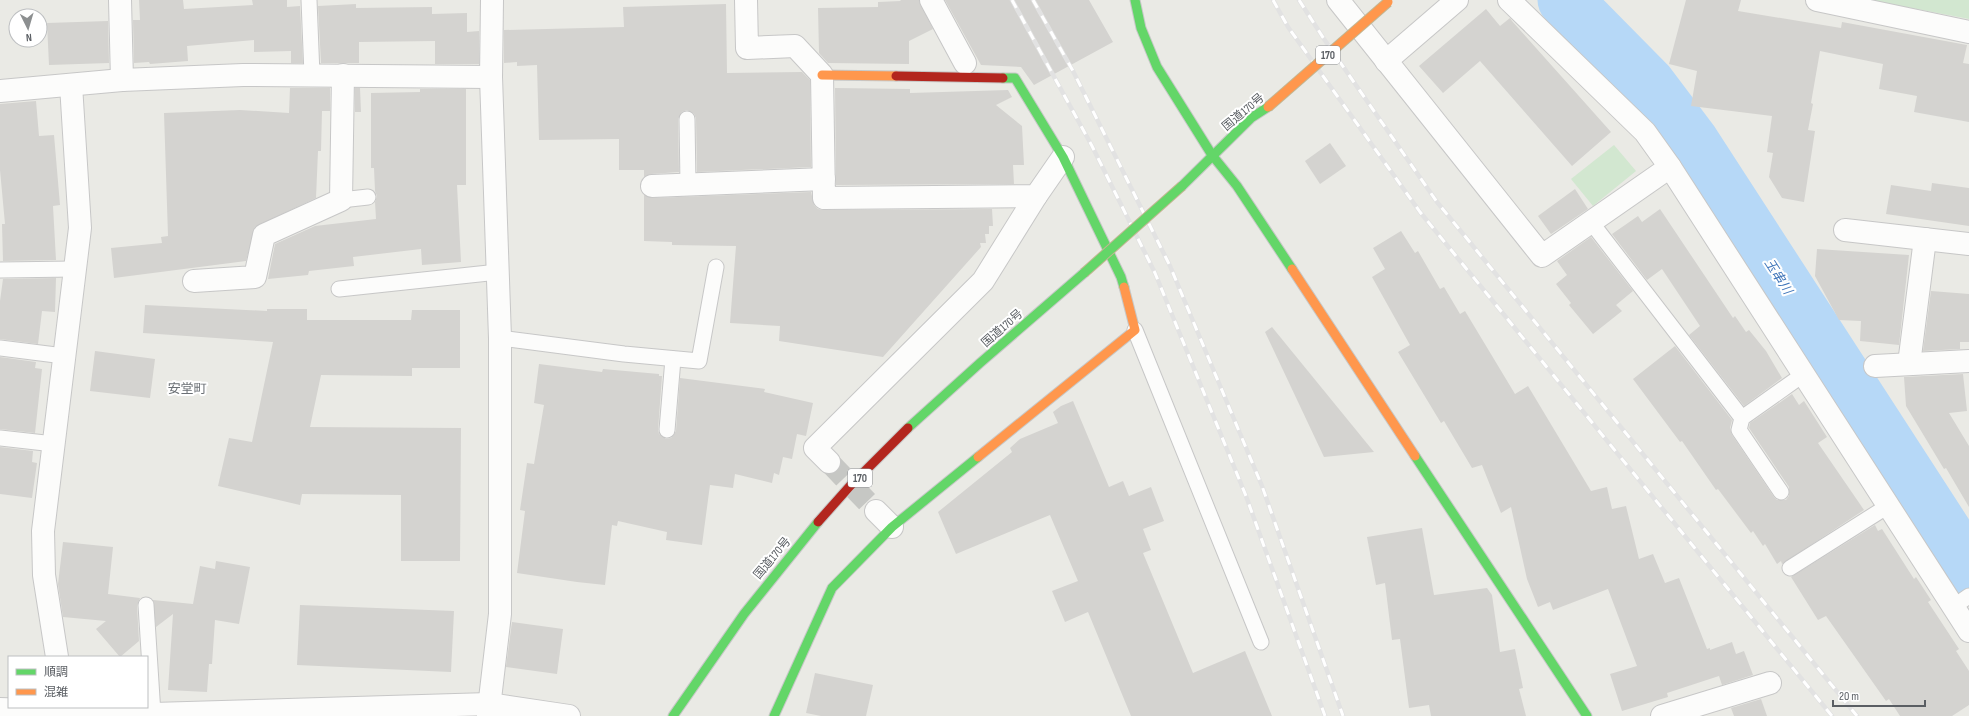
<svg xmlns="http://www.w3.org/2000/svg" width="1969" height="716" viewBox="0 0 1969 716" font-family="'Sofia Sans Condensed','Noto Sans JP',sans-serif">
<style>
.green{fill:#d2e7d0}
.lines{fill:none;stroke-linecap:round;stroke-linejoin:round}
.river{stroke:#b6d8f7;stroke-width:55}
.building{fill:#d4d3d0}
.street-tunnel{stroke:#c6c7c4;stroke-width:22;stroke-dasharray:22 11;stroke-linecap:butt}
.lane-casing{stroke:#c7c7c7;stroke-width:17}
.street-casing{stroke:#c7c7c7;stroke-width:24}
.fast-casing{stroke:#c7c8c7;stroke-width:11}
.slow-casing{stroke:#c7c8c7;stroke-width:11}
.jam-casing{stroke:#c7c8c7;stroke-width:11}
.lane{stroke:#fcfcfb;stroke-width:15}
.street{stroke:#fcfcfb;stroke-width:22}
.fast{stroke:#63d668;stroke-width:9}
.slow{stroke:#ff974d;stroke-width:9}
.jam{stroke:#b3261e;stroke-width:9}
.rail-casing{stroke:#e2e2e2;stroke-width:4.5}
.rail{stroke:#fff;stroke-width:3;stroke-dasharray:9;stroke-linecap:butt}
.fast-bridge-casing{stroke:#c2b692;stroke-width:11;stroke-linecap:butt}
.slow-bridge-casing{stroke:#c2b692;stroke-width:11;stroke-linecap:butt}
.fast-bridge{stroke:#63d668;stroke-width:9}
.slow-bridge{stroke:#ff974d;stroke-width:9}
.labels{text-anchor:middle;stroke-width:4;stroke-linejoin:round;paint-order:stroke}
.shield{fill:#fff;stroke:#8c8e92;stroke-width:1}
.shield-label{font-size:11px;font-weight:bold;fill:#5a5e63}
.street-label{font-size:12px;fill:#5a5e63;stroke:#fff}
.water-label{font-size:13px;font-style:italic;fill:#4076ba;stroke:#fff}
.neighbourhood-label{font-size:13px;fill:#6b7075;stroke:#fff}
</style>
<rect width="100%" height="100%" fill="#eaeae5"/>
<g class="green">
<polygon points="1870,0 1969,0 1969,19"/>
<polygon points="1614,145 1636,171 1593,206 1571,179"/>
</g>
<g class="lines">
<polyline class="river" points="1565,0 1648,84 1691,141 1969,570"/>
</g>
<g class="building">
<polygon points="139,0 183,0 184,9 253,5 252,0 287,0 287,7 300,6 303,63 291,63 291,51 254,52 254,40 187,46 188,61 150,64 149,62 134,63 133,20 140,20"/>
<polygon points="900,0 919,0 933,29 909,41 909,64 828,63 819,53 818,8 878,7 878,2 901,1"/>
<polygon points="945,0 1089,0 1113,42 1034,85 1021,67 981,65"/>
<polygon points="1686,0 1741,0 1738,11 1841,28 1842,22 1967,45 1963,63 1969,64 1969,122 1914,112 1917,96 1879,89 1883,64 1820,51 1811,103 1813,104 1808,130 1815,131 1804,202 1782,198 1769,177 1773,153 1767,152 1772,116 1691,106 1697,71 1669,64"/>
<polygon points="356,4 356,8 432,7 432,14 467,13 467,32 479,31 479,64 435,64 435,41 359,42 359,63 321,63 318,6"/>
<polygon points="726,4 727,73 802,72 810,80 811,167 697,172 696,118 694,114 687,110 682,112 678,119 679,172 651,174 644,177 644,170 619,170 619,139 539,140 537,65 517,66 517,62 504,63 504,30 624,27 623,7"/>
<polygon points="1486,9 1500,26 1510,18 1512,21 1611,132 1572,166 1480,61 1443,93 1419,66"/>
<polygon points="108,21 109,63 49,65 47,23"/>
<polygon points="290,88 330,88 330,111 322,111 321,151 318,151 316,198 255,227 246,261 114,278 111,248 162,243 161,237 168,236 164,113 240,110 289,113"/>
<polygon points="355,88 360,88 361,112 355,112"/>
<polygon points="835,88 910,89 910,93 1008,90 1012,97 996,105 1022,126 1024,165 1013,165 1014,184 836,185"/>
<polygon points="420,89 466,89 466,185 457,185 461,262 422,265 421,249 353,257 354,266 309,271 308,275 268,279 275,244 315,226 376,219 375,202 377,196 375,191 374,168 371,168 371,93 420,92"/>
<polygon points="36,101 39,136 54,135 60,205 53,206 56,260 3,261 2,224 5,224 0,170 0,104"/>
<polygon points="1330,143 1346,166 1320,184 1305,161"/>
<polygon points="1932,183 1969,188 1969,226 1886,214 1891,185 1931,191"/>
<polygon points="1575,189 1588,209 1551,234 1538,216"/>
<polygon points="811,192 814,205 818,209 824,210 992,209 993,226 989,226 989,234 985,234 986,243 980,243 981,247 883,357 779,341 780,326 730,323 736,246 672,245 672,242 644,241 644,195 653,198"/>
<polygon points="1660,209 1733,318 1735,316 1746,332 1749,330 1766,351 1782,378 1744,406 1689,335 1700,326 1662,269 1647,280 1612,234 1638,216 1642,222"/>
<polygon points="1401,231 1415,253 1418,251 1440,289 1444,287 1460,314 1465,311 1515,394 1528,386 1591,491 1607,487 1612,509 1626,506 1639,559 1653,554 1665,583 1679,578 1707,649 1710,648 1710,650 1732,642 1736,654 1744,651 1753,675 1722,685 1719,676 1667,693 1668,697 1622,711 1610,674 1637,666 1608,589 1553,610 1550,602 1538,607 1527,579 1511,507 1501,513 1482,465 1472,468 1444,421 1441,423 1398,352 1410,345 1372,277 1385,269 1373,248"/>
<polygon points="1591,237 1633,291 1616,305 1622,311 1593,334 1569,305 1571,303 1556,284 1567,275 1557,261"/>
<polygon points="1817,249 1909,255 1899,345 1860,341 1861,321 1839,320 1815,276"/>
<polygon points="56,278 55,312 42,311 38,344 0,339 0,301 3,279"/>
<polygon points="1931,291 1969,294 1969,342 1960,342 1960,349 1923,351"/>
<polygon points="145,305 267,311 267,309 307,309 307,320 411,320 412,310 460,310 460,368 412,368 412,376 321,375 310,427 461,428 460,561 401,561 401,495 302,494 300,505 218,486 229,438 252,442 273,342 143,333"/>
<polygon points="1272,327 1374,452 1324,457 1265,332"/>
<polygon points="1675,346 1732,420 1730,428 1732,435 1774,497 1777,500 1786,500 1789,496 1789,487 1749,428 1750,423 1792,394 1799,405 1804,401 1827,437 1818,443 1864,510 1782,564 1781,561 1777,564 1765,544 1763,546 1753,531 1751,533 1718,489 1716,490 1682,441 1680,442 1633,379"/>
<polygon points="95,351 155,359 150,398 90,391"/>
<polygon points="0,357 36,362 35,368 42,369 35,433 0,429"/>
<polygon points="539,364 602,372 603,369 659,374 659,376 662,376 658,430 659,434 666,439 671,438 676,431 680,378 765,389 764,392 813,403 806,436 797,434 792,459 783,457 779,475 774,473 772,483 735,474 733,488 710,485 702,545 666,540 667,532 618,521 617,526 612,525 605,585 577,582 517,573 525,511 520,510 527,463 534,464 544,405 534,403"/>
<polygon points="1963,374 1967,411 1949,413 1969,446 1969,507 1946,468 1944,469 1906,406 1904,377"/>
<polygon points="1073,401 1109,487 1123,481 1129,496 1151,487 1164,521 1143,529 1151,550 1143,553 1193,673 1245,651 1272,716 1131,716 1088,612 1065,622 1052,591 1078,581 1050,515 956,554 938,512 1012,452 1010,448 1020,439 1058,423 1053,412 1061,406"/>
<polygon points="0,447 33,451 32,462 37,463 32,498 0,494"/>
<polygon points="1875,525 1878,531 1882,529 1914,579 1916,577 1931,600 1928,602 1959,649 1956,651 1969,671 1969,705 1952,716 1900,716 1889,699 1886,701 1826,616 1818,620 1791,577"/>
<polygon points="1422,528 1434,595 1487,588 1492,595 1500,652 1515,649 1523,688 1519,689 1526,716 1431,716 1429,705 1409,708 1400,639 1392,640 1385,583 1376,585 1367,537"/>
<polygon points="63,542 113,547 108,594 140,598 137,606 139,641 120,657 96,629 106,621 63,617 58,584"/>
<polygon points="216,561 250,567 239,624 215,620 212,664 209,664 207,692 168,690 173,614 156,627 153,600 193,604 200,566 215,569"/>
<polygon points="300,605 454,611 451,672 297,665"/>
<polygon points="512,622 563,629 557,674 506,667"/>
<polygon points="815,673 873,685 866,716 821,716 806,713"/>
<polygon points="1761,699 1767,716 1734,716 1731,708"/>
</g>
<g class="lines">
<polyline class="street-tunnel" points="829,462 876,511"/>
<defs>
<g id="lane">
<polyline points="309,0 312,75"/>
<polyline points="687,119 688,184"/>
<polyline points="341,200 368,197"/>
<polyline points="1591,222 1742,418"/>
<polyline points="0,270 75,269"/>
<polyline points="339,289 498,272"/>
<polyline points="1135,330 1261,642"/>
<polyline points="500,338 624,354 699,361 716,267"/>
<polyline points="0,348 64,356"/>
<polyline points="667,430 673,359"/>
<polyline points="0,438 54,444"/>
<polyline points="1781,492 1739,430 1742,418 1804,374"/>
<polyline points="1790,568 1888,506"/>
<polyline points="146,605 153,714"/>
<polyline points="1953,607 1969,596"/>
</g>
<g id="street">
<polyline points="120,0 122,80"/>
<polyline points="746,0 747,48 795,46 822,75 824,198 1036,196 1063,157"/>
<polyline points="931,0 965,63"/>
<polyline points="1338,0 1542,256 1670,167"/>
<polyline points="1509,0 1645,132 1670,167 1969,631"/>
<polyline points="1817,0 1969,32"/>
<polyline points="1386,61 1457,0"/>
<polyline points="0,91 122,80 243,75 491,77"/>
<polyline points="652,186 824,179"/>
<polyline points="1845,230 1969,244"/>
<polyline points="194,281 255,277 264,235 341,200 343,75"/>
<polyline points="1909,364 1925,239"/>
<polyline points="1875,366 1969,361"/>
<polyline points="829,462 815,448 983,281 1036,196"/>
<polyline points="876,511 892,527"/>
<polyline points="57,657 44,575 43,531 80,228 71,85"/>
<polyline points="0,709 153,714 489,704 569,716"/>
<polyline points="488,716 500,614 500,338 491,77 492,0"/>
<polyline points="1662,716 1770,683"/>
</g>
<g id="fast">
<polyline points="1135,0 1141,28 1157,67 1212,155 1237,186 1292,269"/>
<polyline points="1003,78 1015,78 1063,157 1121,277 1124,287"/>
<polyline points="1182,186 1251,118 1268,107"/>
<polyline points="908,428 980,363 1084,273"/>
<polyline points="1415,456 1587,716"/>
<polyline points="673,716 744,614 818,522"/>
<polyline points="774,716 832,588 892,527 978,457"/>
</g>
<g id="slow">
<polyline points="822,75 896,76"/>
<polyline points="1292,269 1415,456"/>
<polyline points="978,457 1135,330 1124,287"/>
</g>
<g id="jam">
<polyline points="896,76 1003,78"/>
<polyline points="818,522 850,486 908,428"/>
</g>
</defs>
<use href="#lane" class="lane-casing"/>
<use href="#street" class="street-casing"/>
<use href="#fast" class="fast-casing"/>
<use href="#slow" class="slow-casing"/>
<use href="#jam" class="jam-casing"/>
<use href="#lane" class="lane"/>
<use href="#street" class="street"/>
<use href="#fast" class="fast"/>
<use href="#slow" class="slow"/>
<use href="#jam" class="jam"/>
<defs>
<g id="rail">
<polyline points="1012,0 1092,146 1155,273 1246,496 1325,716"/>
<polyline points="1033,0 1073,71 1170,266 1262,486 1343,716"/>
<polyline points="1273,0 1288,27 1420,212 1832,716"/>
<polyline points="1299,0 1324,39 1437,202 1857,716"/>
</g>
</defs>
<use href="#rail" class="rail-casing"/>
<use href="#rail" class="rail"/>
<defs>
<polyline id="fast-bridge" points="1084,273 1182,186"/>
<polyline id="slow-bridge" points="1268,107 1388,2"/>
</defs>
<use href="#fast-bridge" class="fast-bridge-casing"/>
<use href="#slow-bridge" class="slow-bridge-casing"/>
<use href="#fast-bridge" class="fast-bridge"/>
<use href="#slow-bridge" class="slow-bridge"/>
</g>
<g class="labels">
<g class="shield">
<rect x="1316" y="46" width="24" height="18" rx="3"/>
<rect x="848" y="469" width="24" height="18" rx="3"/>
</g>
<g class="shield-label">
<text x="1328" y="59">170</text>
<text x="860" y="482">170</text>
</g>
<g class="street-label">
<text transform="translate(1243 112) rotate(-40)" y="4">国道170号</text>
<text transform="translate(1002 328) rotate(-41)" y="4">国道170号</text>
<text transform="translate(772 558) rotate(-50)" y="4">国道170号</text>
</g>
<g class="water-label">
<text transform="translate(1779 276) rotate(57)" y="5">玉串川</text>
</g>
<g class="neighbourhood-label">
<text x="187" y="393">安堂町</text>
</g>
</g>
<rect x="8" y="656" width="140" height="52" fill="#ffffff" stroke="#bdbfc1"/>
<rect x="16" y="669" width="20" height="6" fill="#63d668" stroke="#bdbfc1"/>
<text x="44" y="676" font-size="12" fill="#5a5e63">順調</text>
<rect x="16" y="689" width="20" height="6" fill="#ff974d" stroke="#bdbfc1"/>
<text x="44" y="696" font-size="12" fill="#5a5e63">混雑</text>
<g transform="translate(28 28) rotate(175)"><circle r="19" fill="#ffffff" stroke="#bdbfc1"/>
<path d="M0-3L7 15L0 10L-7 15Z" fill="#8c8f90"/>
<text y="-6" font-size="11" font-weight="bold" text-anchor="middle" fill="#5a5e63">N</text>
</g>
<path d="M1833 700v6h92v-6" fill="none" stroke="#5a5e63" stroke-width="2"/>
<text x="1839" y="700" font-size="12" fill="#5a5e63" stroke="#ffffff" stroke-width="3" paint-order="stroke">20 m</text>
</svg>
